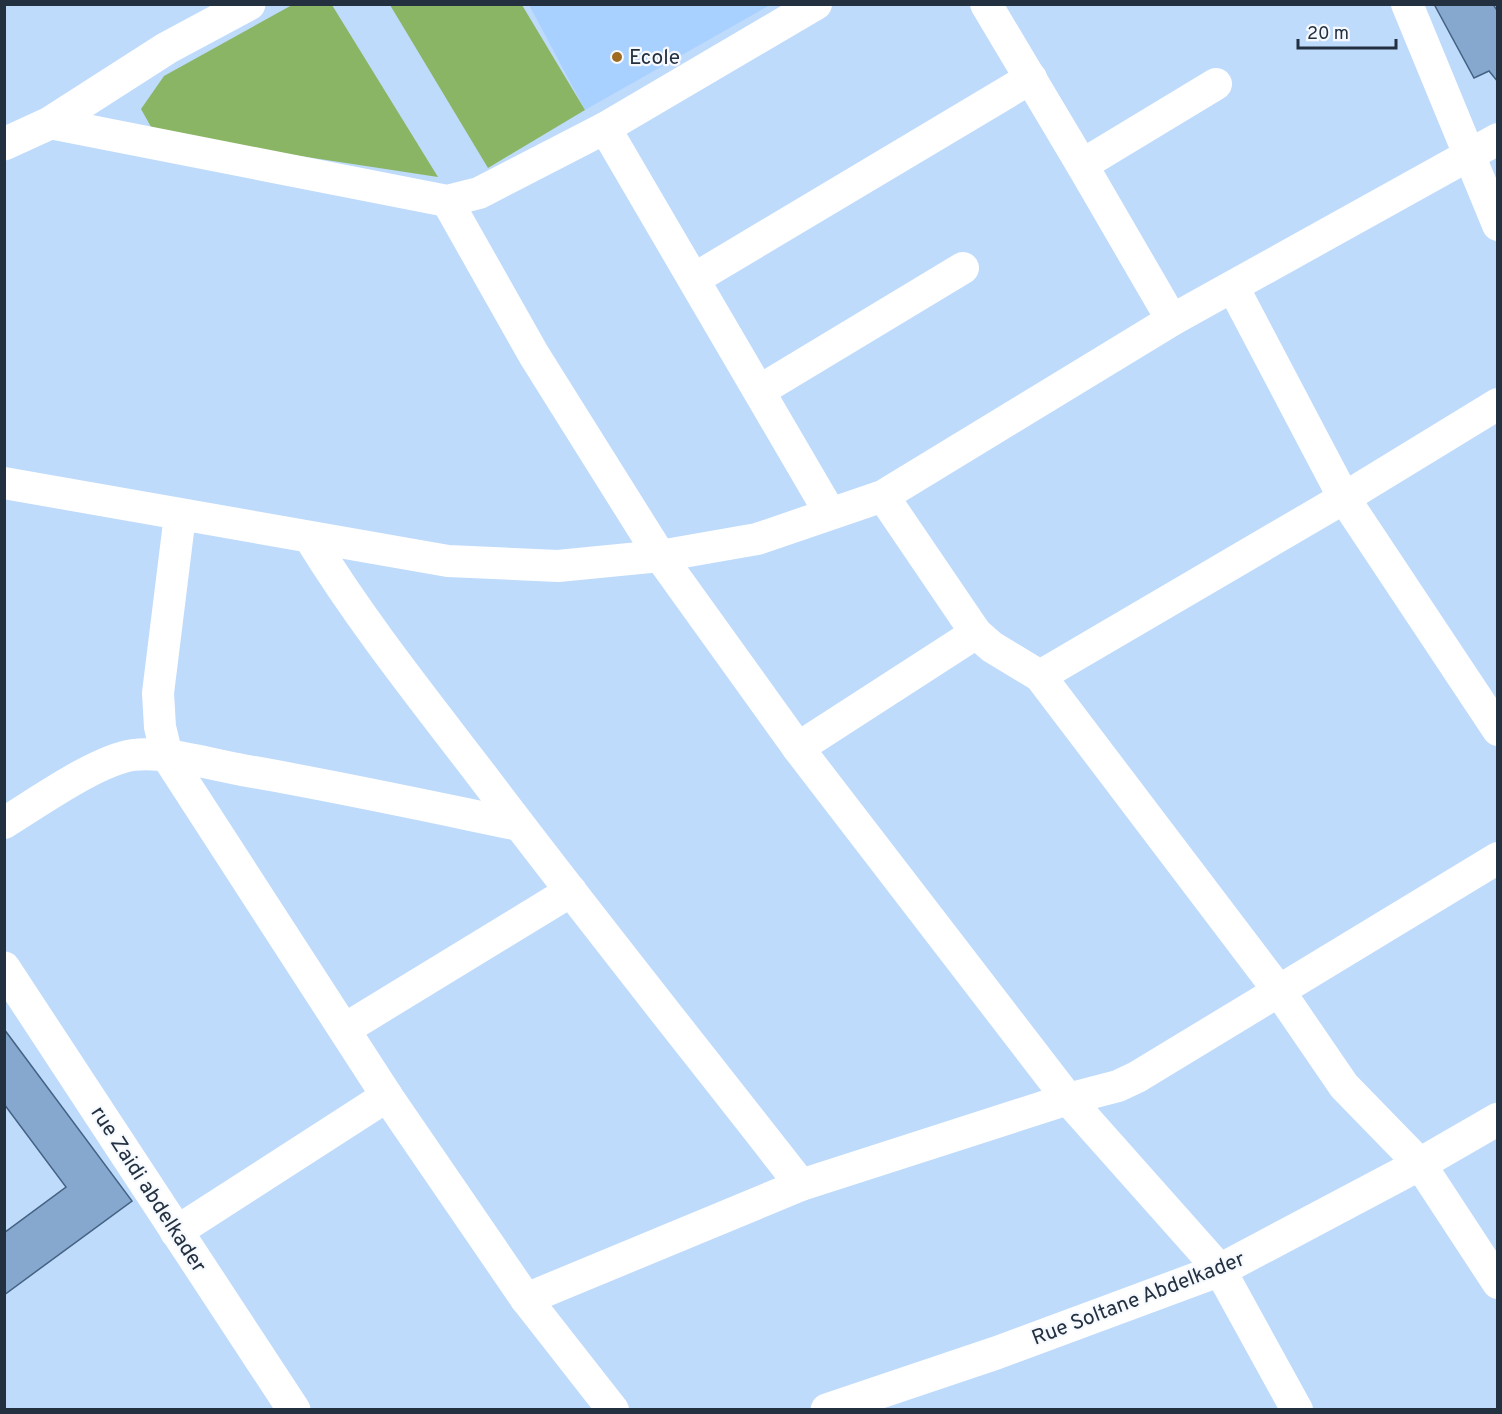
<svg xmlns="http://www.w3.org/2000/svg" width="1502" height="1414" viewBox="0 0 1502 1414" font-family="Overpass,sans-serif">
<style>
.built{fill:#a9d1ff}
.green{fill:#8ab564}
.building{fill:#87a8ce;stroke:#436284;stroke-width:1.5}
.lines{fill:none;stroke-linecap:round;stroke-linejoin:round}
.street{stroke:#fff;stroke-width:32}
.secondary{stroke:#fff;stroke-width:33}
.poi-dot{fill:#9e6b21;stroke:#f6f9fd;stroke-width:2}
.labels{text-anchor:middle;stroke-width:4.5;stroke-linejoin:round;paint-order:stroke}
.poi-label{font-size:21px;fill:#233040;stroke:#f6f9fd;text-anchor:start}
.street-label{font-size:21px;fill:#233040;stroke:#f6f9fd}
</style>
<rect width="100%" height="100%" fill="#bfdbfb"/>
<polygon class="built" points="529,5 770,5 585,110"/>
<g class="green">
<polygon points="292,5 332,5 438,177 155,134 141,109 164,76"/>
<polygon points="390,5 522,5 585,110 488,168"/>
</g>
<g class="building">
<polygon points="1434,4 1493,4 1498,12 1498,82 1489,71 1474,78"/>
<polygon points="4,1029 132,1201 4,1295 4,1233 66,1187 4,1104"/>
</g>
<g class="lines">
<g class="street">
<polyline points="986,4 1082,165 1172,320"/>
<polyline points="1407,4 1498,225"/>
<polyline points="50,123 447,201 479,193 605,128 816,4"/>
<polyline points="605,128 830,513"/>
<polyline points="1082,165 1216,84"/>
<polyline points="447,201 534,355 660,556 798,748 1068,1099 1220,1270 1297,1410"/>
<polyline points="694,279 1031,78"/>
<polyline points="1233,287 1344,498 1498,730"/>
<polyline points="759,391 963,268"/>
<polyline points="4,483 448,561 558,566 660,556 757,539 883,496 1172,320 1498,139"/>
<polyline points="883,496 976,633 992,647 1040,676 1279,991 1344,1086 1420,1164 1498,1283"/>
<polyline points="180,515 158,693 160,727 167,756 387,1096 526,1299 613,1410"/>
<path d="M310 538C361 621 421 696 480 773 585 912 694 1048 801 1185"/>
<polyline points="1040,676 1344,498 1498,404"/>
<polyline points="798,748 976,633"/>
<path d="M4 823C37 803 97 760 133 755 166 751 209 764 242 770 335 786 427 806 519 825"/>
<polyline points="345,1029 571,891"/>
<polyline points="176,1232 387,1096"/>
<polyline points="526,1299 801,1185 1068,1099 1118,1086 1137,1077 1498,858"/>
</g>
<g class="secondary">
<polyline points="4,144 50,123 167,48 249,4"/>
<polyline points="4,968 294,1410"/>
<polyline points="827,1410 996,1353 1220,1270 1420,1164 1498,1119"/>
</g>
</g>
<circle class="poi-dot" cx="617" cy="57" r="6"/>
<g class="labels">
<g class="poi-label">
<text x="629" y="64">Ecole</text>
</g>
<g class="street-label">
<text transform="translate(149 1189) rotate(57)" y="7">rue Zaidi abdelkader</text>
<text transform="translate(1138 1298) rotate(-21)" y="7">Rue Soltane Abdelkader</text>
</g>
</g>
<rect width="1502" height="1414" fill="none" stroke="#233040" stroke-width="12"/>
<path d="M1298 39v9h98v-9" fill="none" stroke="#233040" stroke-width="3"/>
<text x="1307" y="39" font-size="18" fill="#233040" stroke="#f6f9fd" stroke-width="4.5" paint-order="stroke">20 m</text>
</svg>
